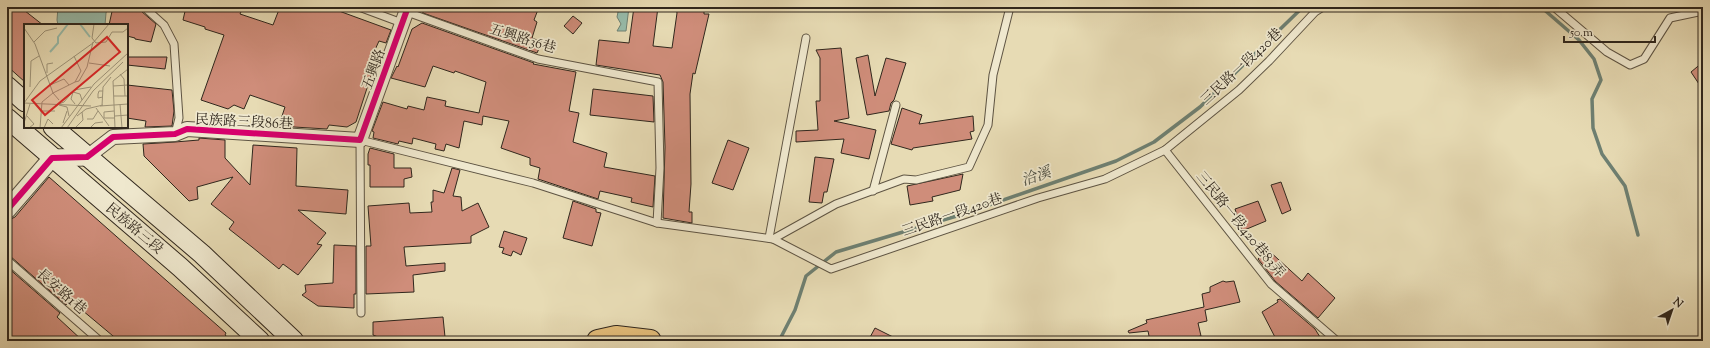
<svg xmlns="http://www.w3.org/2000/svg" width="1710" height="348" viewBox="0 0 1710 348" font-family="'Sorts Mill Goudy','Noto Serif TC',serif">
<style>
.water{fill:#97bbaa;stroke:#6e8072}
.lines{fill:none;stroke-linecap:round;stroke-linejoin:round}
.stream{stroke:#6e8072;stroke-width:3.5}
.building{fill:#cf8d7a;stroke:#30271d}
.service-casing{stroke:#5e5443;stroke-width:9}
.minor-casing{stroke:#5e5443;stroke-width:16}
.tertiary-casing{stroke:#5e5443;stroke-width:19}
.secondary-casing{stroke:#30271d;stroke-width:21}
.motorway-casing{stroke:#30271d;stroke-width:24}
.service{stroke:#efe8ce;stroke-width:7}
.minor{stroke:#efe8ce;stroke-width:14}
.tertiary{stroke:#efe8ce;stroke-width:17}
.secondary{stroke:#efe8ce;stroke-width:19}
.motorway{stroke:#e4be7a;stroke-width:22}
.cycleway-casing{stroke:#efe8ce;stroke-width:8}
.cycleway{stroke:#d6006c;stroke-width:6}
.labels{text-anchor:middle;stroke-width:3.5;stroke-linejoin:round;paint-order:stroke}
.street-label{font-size:14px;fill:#30271d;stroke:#efe8ce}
.water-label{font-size:15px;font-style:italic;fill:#4a4c40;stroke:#efe8ce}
.inset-river{fill:none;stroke:#97bbaa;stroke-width:2}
.inset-road{fill:none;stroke:#9e9378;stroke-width:1}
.view{fill:#d62828;fill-opacity:0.15;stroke:#d62828;stroke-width:2}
.inset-edge{fill:none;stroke:#30271d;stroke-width:2}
</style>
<rect width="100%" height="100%" fill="#e7dbb4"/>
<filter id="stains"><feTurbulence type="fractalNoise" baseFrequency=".005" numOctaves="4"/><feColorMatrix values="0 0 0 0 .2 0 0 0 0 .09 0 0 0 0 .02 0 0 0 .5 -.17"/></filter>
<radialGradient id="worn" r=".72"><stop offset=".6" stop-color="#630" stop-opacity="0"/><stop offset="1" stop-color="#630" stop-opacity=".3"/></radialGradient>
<g class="water">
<polygon points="58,7 108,7 106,13 105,25 58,25 57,20"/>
<polygon points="619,7 629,7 626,31 617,31 621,24 617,17"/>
</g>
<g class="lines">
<g class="stream">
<polyline points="1541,7 1579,40 1594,59 1601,80 1592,99 1593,128 1602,154 1625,186 1638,235"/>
<polyline points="779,341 795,310 806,276 836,252 960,215 1116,161 1154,142 1200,107 1303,7"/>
</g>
</g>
<g class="building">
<polygon points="7,7 20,7 43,25 25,25 25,82 7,66"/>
<polygon points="113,7 127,10 128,7 139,7 141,11 156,24 151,42 135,39 135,38 127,36 127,25 109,25"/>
<polygon points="186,7 243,7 240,14 273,25 280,7 328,7 391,30 386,43 379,41 369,63 376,66 368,82 369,82 356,122 347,127 329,125 327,129 294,127 279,125 285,107 250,95 244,109 234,105 228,109 201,100 224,35 205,29 205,27 183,20"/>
<polygon points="421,7 539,7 534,20 537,22 532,38 542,42 537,53 423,13"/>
<polygon points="634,7 658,7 653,46 672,48 677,13 676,7 694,7 694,11 704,11 704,14 709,14 695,74 693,73 690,94 691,184 689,212 692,212 692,223 663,218 665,147 663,82 660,75 596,65 599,40 629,43"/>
<polygon points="573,16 582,23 573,34 564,26"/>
<polygon points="422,23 534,63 533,64 576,72 569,111 579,113 573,142 607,153 604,167 655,176 653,207 631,202 632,198 600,191 598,199 538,179 540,168 530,165 530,158 501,148 509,121 483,116 482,125 464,121 459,148 446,144 444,151 435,149 436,144 413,138 412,144 399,141 398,144 373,138 374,132 372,131 383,102 407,109 408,106 424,110 427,97 446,101 445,106 479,113 486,82 455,71 454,73 433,66 425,87 391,78 397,66 398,67 412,29"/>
<polygon points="841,48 849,118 834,121 876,130 869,159 841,153 844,139 796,142 796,131 818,130 816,101 820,101 820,58 816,50"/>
<polygon points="868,55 875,96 886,58 906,63 894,100 891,103 889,111 867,115 856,58"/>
<polygon points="127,57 167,57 165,69 127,65"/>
<polygon points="1703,62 1703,90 1691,72"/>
<polygon points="127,85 172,90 174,111 172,126 145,127 146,121 127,118"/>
<polygon points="593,89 653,96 654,122 590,115"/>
<polygon points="902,108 922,115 919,124 973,116 974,131 970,132 972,139 913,148 912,150 891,144"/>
<polygon points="199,138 225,140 225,158 250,185 253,145 297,148 296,186 348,190 346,214 298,210 326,233 317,244 322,245 298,275 283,264 279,269 252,247 229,229 234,222 211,204 233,177 197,187 198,199 189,201 144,156 143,144 175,142 199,140"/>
<polygon points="728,140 749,148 733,190 712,183"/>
<polygon points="370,148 394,154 394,168 411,168 412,177 404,179 404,187 370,187 370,165 368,165 368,154"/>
<polygon points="815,157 834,159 827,192 824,192 822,203 809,202"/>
<polygon points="452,168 460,170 453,196 461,197 462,211 478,203 489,227 471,236 471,243 404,247 406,266 445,263 445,271 413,275 414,292 366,294 366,246 371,246 368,206 409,203 410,213 432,212 431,202 433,202 433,190 444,193"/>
<polygon points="963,174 960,190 932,197 933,201 910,205 907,186"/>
<polygon points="49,177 226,333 225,335 232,341 119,341 70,300 66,305 10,256 7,255 7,221 15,217"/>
<polygon points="1281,182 1291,210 1282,214 1271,185"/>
<polygon points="573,201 596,209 596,212 601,213 592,246 563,238"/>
<polygon points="1258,201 1266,221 1242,231 1235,209"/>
<polygon points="504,231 527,238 521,255 513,251 511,256 502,253 504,248 499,247"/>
<polygon points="334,245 356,246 356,294 354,294 354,308 318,306 302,295 306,292 305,285 333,283"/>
<polygon points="1267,249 1302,281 1308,273 1335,298 1318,318 1275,281 1258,259"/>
<polygon points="7,267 60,313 57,317 83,341 43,341 37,336 33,341 7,341"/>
<polygon points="1223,281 1226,282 1234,281 1240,302 1205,310 1207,321 1198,323 1201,336 1175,341 1150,341 1148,331 1129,333 1128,331 1147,323 1146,320 1204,307 1202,294 1210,292 1210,287"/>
<polygon points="1280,299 1315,329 1320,337 1314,341 1277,341 1262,312 1278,302 1277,300"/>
<polygon points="443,317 445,337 443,341 419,341 418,339 388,341 373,335 373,322"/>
<polygon points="875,328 901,341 868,341"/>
</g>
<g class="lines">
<defs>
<g id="service">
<polyline points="144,7 164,25 174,44 179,118 175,134"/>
<polyline points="359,7 402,23"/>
<polyline points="1554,7 1607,52 1630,65 1644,59 1670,18 1703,11"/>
<polyline points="407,12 538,59 658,82 660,168 657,223"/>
<polyline points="1165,150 1271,284 1337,341"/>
<polyline points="873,191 896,105"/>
<polyline points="769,238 806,38"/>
<polyline points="773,239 831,269 1038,198 1105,179 1165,150 1239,90 1269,61 1315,12 1323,7"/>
<polyline points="7,260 100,341"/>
<polyline points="361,313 360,140 533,183 657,223 773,239 836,204 904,179 916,180 969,167 988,125 993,75 1010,7"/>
</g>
<polyline id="minor" points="87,157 113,137 175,134 187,129 360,140 408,7"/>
<polyline id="tertiary" points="7,210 52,158 87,157"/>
<g id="secondary">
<polyline points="7,86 25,102"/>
<polyline points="7,118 180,267 260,341"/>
<polyline points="53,127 202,254 294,341"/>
</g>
<polyline id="motorway" points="598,341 616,337 650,341"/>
</defs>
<use href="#service" class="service-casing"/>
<use href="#minor" class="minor-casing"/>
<use href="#tertiary" class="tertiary-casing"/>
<use href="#secondary" class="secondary-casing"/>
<use href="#motorway" class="motorway-casing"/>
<use href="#service" class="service"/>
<use href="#minor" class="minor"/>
<use href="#tertiary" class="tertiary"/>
<use href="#secondary" class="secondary"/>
<use href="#motorway" class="motorway"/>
<defs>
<polyline id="cycleway" points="7,210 52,158 87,157 113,137 175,134 187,129 360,140 408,7"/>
</defs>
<use href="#cycleway" class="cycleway-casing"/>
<use href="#cycleway" class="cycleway"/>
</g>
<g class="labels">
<g class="street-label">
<text transform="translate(523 38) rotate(17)" y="5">五興路36巷</text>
<text transform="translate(1241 66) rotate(-43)" y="5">三民路一段420巷</text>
<text transform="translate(373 69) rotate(-70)" y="5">五興路</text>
<text transform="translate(244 121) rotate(3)" y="5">民族路三段86巷</text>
<text transform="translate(952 214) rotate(-19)" y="5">三民路一段420巷</text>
<text transform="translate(1241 224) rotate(51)" y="5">三民路一段420巷83弄</text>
<text transform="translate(135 228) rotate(40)" y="5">民族路三段</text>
<text transform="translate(62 291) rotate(41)" y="5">長安路1巷</text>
</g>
<g class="water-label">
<text transform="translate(1036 176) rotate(-19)" y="5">洽溪</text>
</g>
</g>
<g transform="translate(24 24)">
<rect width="104" height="104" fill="#e7dbb4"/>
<path class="inset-river" d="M56 0 66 13M26 28 34 19V13L44 0"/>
<path class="inset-road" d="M70 0 68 14 72 19 82 18 88 8H99L104 4M0 4 11 20 29 69 35 76M10 18 21 7 33 4M65 39 86 42M23 49V40L29 39M96 50 100 55 101 72M51 58 55 57 63 43 69 18M26 61 40 55 45 61M89 62 104 61M6 63 7 37 15 32M79 67H75L74 70V74L79 73M90 72H104M0 79 16 57 69 19 85 0M0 79 67 82M35 80 40 78 50 66 67 63M51 80 47 75 49 68 56 70 58 76M96 80 98 104M35 81 43 83 45 92M76 82 104 80M78 82 79 63 87 53M72 84 85 102M16 87H31M90 87 80 88V94H91M3 92 10 100 5 104M53 92 62 85 79 81M91 92 104 91M63 95H69L74 87M0 99 6 80M39 99 43 87M16 104 18 78 29 69 51 58 57 47 50 32M20 104 24 95 29 100M37 104 70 60 104 29M43 104 69 67 99 38M51 104 59 96 58 88M66 104 71 99 79 98M91 104 89 57 104 45"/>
<path class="view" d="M83 13 96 28 21 91 8 76Z"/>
<rect width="104" height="104" class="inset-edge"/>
</g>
<rect width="1710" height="348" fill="none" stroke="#e7dbb4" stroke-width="24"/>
<rect x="8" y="8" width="1694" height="332" fill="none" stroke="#30271d" stroke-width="2"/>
<rect x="12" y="12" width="1686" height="324" fill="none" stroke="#30271d"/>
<g transform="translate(1672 310) rotate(40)" stroke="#efe8ce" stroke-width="3" paint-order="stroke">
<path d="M0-3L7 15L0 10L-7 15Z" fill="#30271d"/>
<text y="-6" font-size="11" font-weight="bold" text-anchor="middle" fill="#30271d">N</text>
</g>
<path d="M1564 36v6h91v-6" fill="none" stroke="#30271d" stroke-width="2"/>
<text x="1570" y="36" font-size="12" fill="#30271d" stroke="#efe8ce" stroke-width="3" paint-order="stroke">50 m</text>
<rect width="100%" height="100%" filter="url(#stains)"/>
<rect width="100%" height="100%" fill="url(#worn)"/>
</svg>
